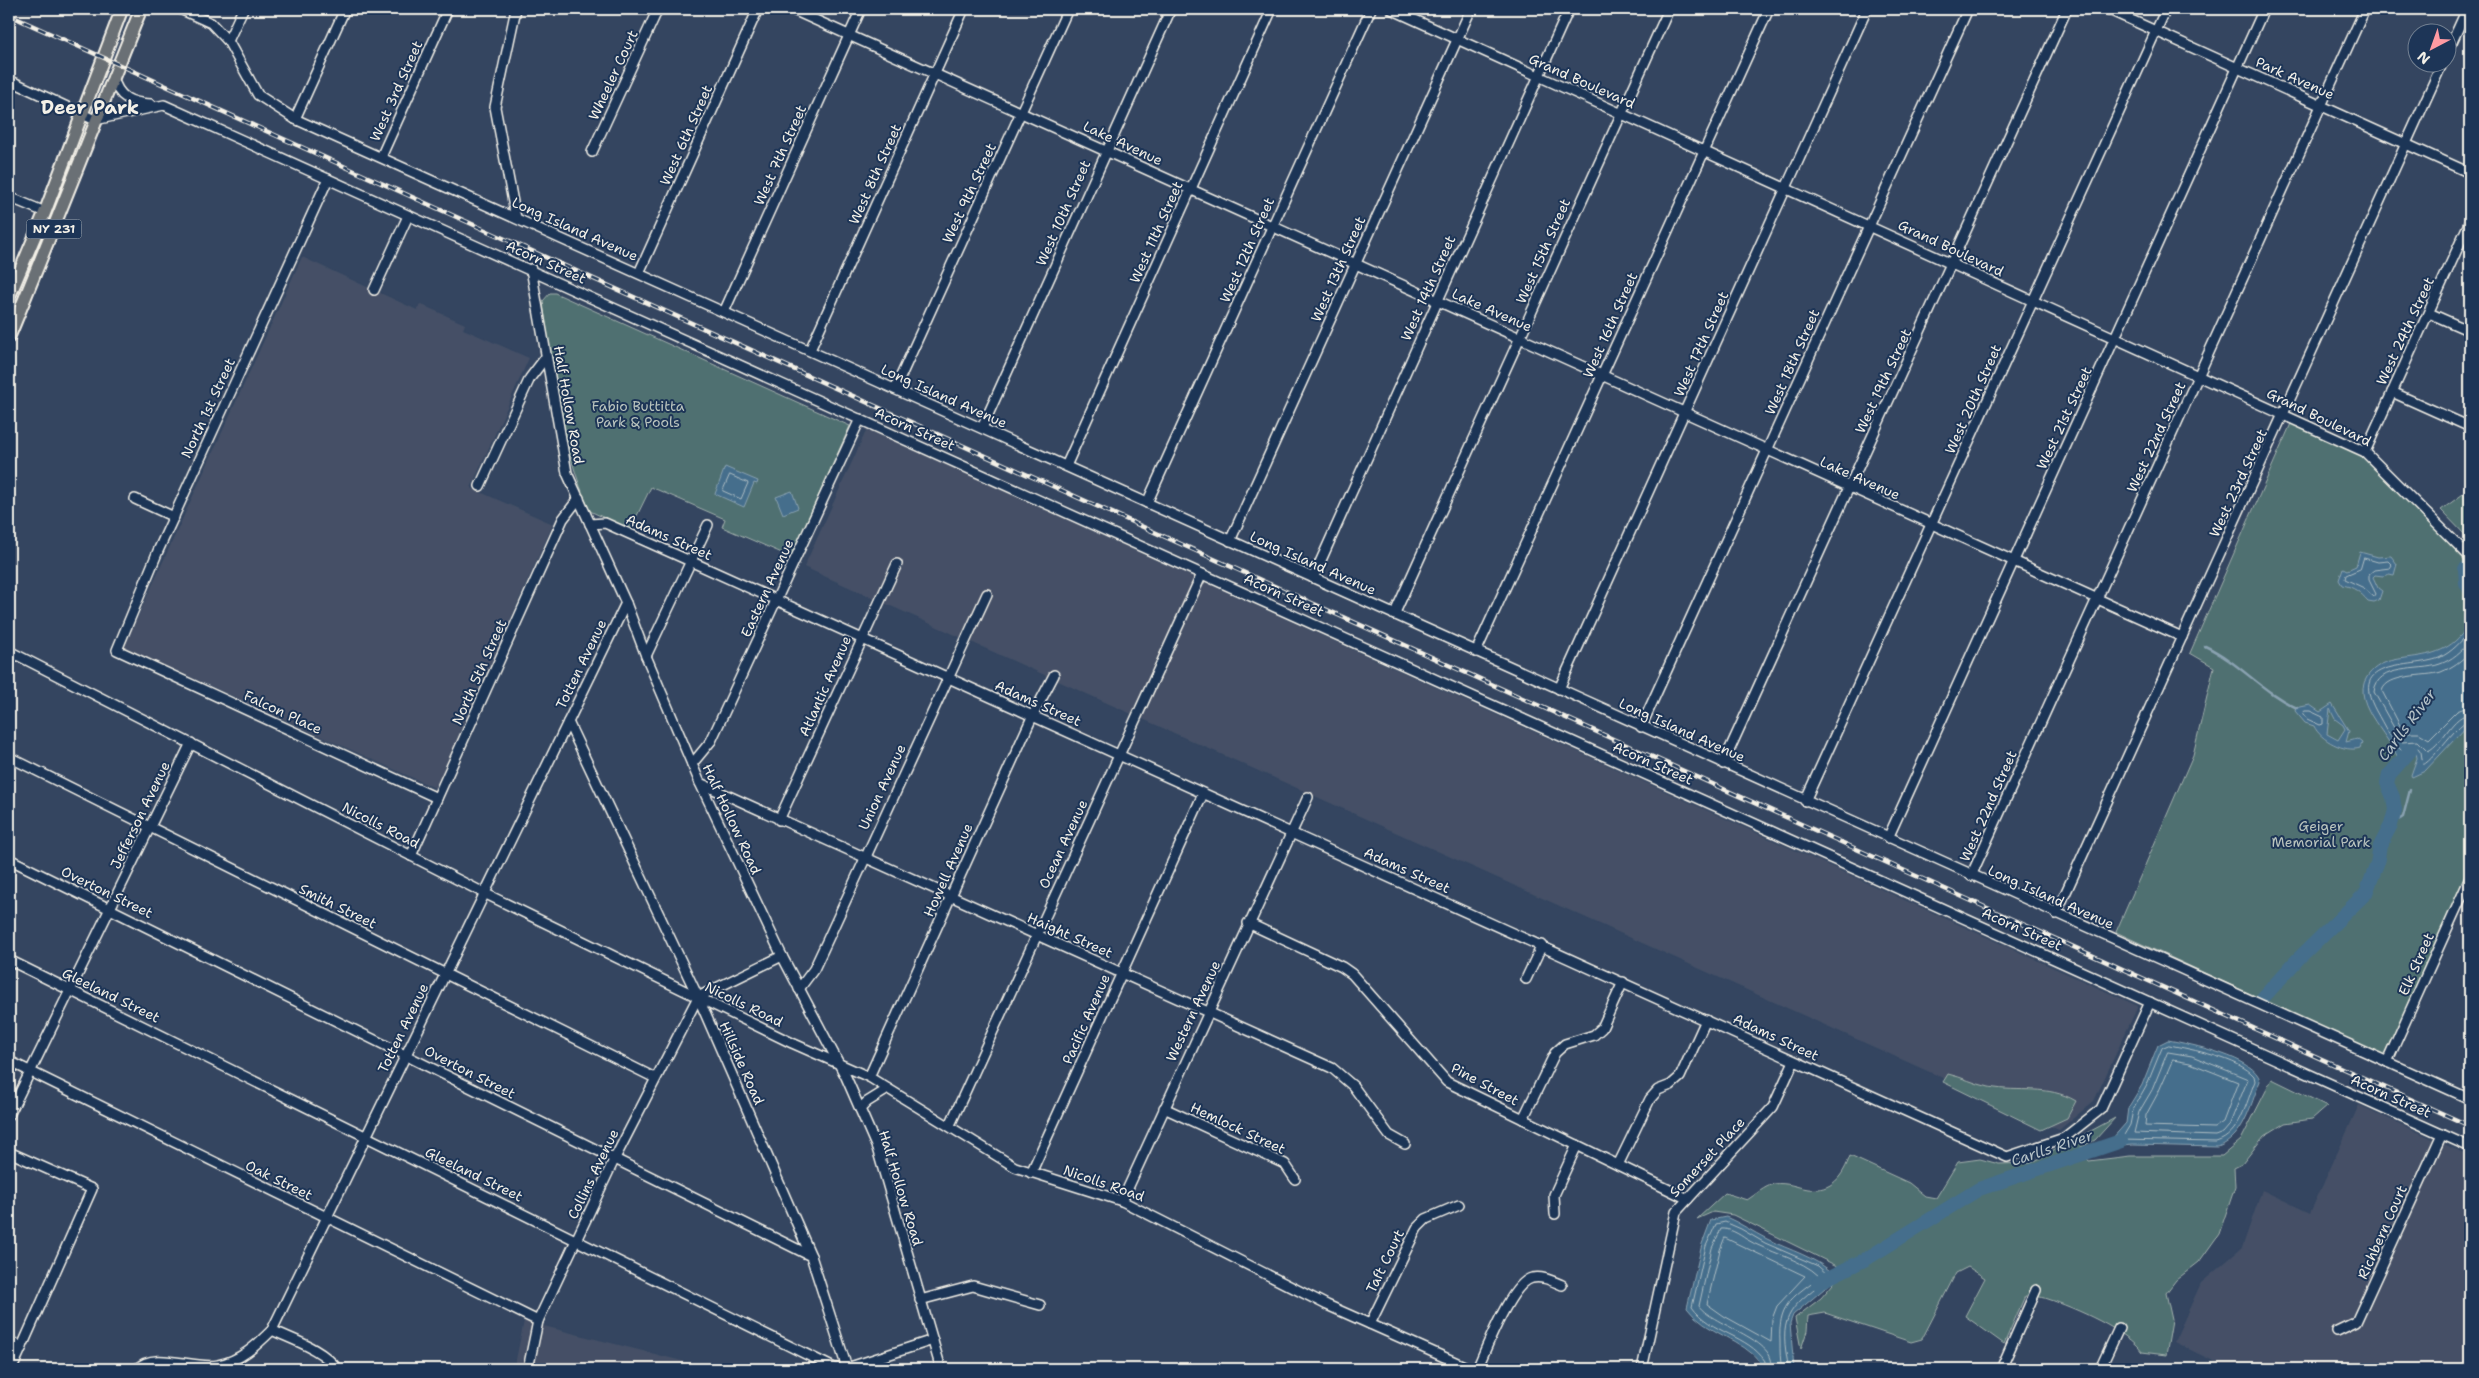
<svg xmlns="http://www.w3.org/2000/svg" width="2479" height="1378" viewBox="0 0 2479 1378" font-family="'Shantell Sans',sans-serif">
<style>
.built{fill:#445066}
.green{fill:#4f7071;stroke:#a2b0ac}
.water{fill:#446e8c;stroke:#8aa2b1;fill-rule:evenodd}
.lines{fill:none;stroke-linecap:round;stroke-linejoin:round}
.shore{stroke:#aebdc3;stroke-width:1}
.stream{stroke:#8aa2b1;stroke-width:2.5}
.river{stroke:#446e8c;stroke-width:14}
.minor-casing{stroke:#f4f1e8;stroke-width:12}
.major-casing{stroke:#f4f1e8;stroke-width:15}
.minor{stroke:#1d3557;stroke-width:9}
.major{stroke:#6b7074;stroke-width:11}
.rail-casing{stroke:#f4f1e8;stroke-width:4.5}
.rail{stroke:#1d3557;stroke-width:2.5;stroke-dasharray:8;stroke-linecap:butt}
.labels{text-anchor:middle;stroke-width:4;stroke-linejoin:round;paint-order:stroke}
.shield{fill:#1d3557;stroke:#b4b9bc;stroke-width:1}
.shield-label{font-size:12px;font-weight:bold;fill:#f4f1e8}
.street-label{font-size:14px;fill:#f4f1e8;stroke:#1d3557}
.park-label{font-size:14px;fill:#bac4be;stroke:#1d3557}
.water-label{font-size:15px;font-style:italic;fill:#b6c3c8;stroke:#1d3557}
.district-label{font-size:19px;font-weight:bold;fill:#f4f1e8;stroke:#1d3557}
</style>
<rect width="100%" height="100%" fill="#344560"/>
<filter id="ink" filterUnits="userSpaceOnUse"><feTurbulence type="fractalNoise" baseFrequency=".02" numOctaves="2"/><feDisplacementMap in="SourceGraphic" scale="10" xChannelSelector="R" yChannelSelector="G"/><feConvolveMatrix kernelMatrix="1 2 1 2 8 2 1 2 1" color-interpolation-filters="sRGB"/></filter>
<g filter="url(#ink)">
<g class="built">
<polygon points="302,257 417,310 420,304 465,324 463,329 529,358 471,488 553,524 435,788 124,647"/>
<polygon points="867,429 2138,1006 2094,1101 2059,1130 804,567"/>
<polygon points="2359,1105 2470,1156 2470,1369 2230,1369 2174,1342 2201,1283 2242,1248 2262,1190 2310,1213"/>
<polygon points="524,1321 714,1369 514,1369"/>
</g>
<g class="green">
<path d="M550 293H555L850 426 791 557 722 527 725 519 651 487 630 530 590 511C562 448 551 370 543 301Z"/>
<polygon points="2293,419 2365,452 2470,566 2470,866 2384,1056 2116,932 2193,755 2214,667 2190,653"/>
<polygon points="2470,489 2470,540 2441,510"/>
<path d="M1948 1074C1962 1077 1975 1084 1989 1087 2020 1093 2047 1084 2076 1101L2067 1118 2041 1130 1943 1082Z"/>
<path d="M2272 1079 2327 1106 2312 1119 2285 1123 2264 1136 2242 1164 2234 1168 2235 1187 2219 1234 2199 1262 2176 1280 2166 1293 2172 1320 2166 1355 2142 1352C2128 1331 2073 1307 2048 1299 2041 1296 2032 1297 2025 1296L2004 1344 1965 1316 1985 1278 1968 1267 1956 1273 1922 1339 1911 1342 1825 1313 1808 1316 1807 1331 1801 1349 1795 1318 1821 1298 1839 1277 1846 1273 1839 1267 1733 1215 1713 1212 1697 1219 1725 1193 1747 1200C1755 1195 1765 1186 1774 1184 1787 1182 1796 1187 1808 1189 1832 1192 1843 1176 1850 1156L1909 1183 1925 1196 1936 1198 1958 1162 1980 1159 1999 1164 2031 1163 2115 1118 2095 1140 2079 1148 2089 1161 2130 1156H2222L2241 1140Z"/>
</g>
<g class="water">
<polygon points="725,467 758,481 757,484 754,483 744,507 715,494"/>
<polygon points="792,491 798,508 783,514 776,497"/>
<path d="M2360 552 2378 557 2391 556 2397 564 2394 575 2389 574 2383 576 2375 575 2373 577 2378 588 2382 591 2379 600 2374 602 2368 601C2360 592 2354 587 2342 585L2339 580 2343 568 2347 570 2356 566Z"/>
<path d="M2470 622V723L2425 771 2412 777 2411 775 2417 758 2416 753 2411 752 2404 766 2400 765C2396 740 2349 704 2367 677 2389 643 2441 675 2470 622Z"/>
<path d="M2332 704 2349 731 2346 742 2357 739 2362 743 2360 748C2345 753 2320 740 2314 726L2305 723 2295 711 2296 708 2310 705 2320 712ZM2330 709 2335 719 2343 725 2345 729 2338 740 2327 734Z"/>
<path d="M2168 1040C2190 1044 2257 1058 2260 1081 2250 1106 2244 1137 2218 1147L2133 1145 2104 1148 2126 1123 2128 1108 2142 1085 2158 1045Z"/>
<path d="M1726 1217C1740 1223 1753 1232 1767 1239 1791 1251 1814 1256 1835 1275L1831 1283 1793 1315 1790 1323 1794 1369H1759L1761 1363C1742 1338 1706 1334 1687 1308L1702 1244 1711 1220Z"/>
</g>
<g class="lines">
<g class="shore">
<polygon points="730,475 748,483 741,499 723,491"/>
<polygon points="2364,558 2378,562 2388,561 2392,565 2390,568 2374,570 2369,574 2369,580 2376,594 2374,597 2364,588 2345,579 2346,575 2360,569"/>
<path d="M2470 631C2461 642 2452 652 2439 658 2410 669 2347 658 2376 711 2384 725 2391 741 2403 752L2411 747 2418 748 2421 752 2423 765C2437 757 2457 722 2470 720"/>
<path d="M2470 641C2462 651 2452 660 2440 664 2419 672 2377 663 2374 692L2402 742 2418 741 2428 751C2444 743 2452 715 2470 714"/>
<path d="M2470 652C2461 661 2453 667 2441 672 2426 677 2387 673 2382 691L2404 733H2419L2429 739 2457 711 2470 706"/>
<polygon points="2305,711 2310,711 2323,717 2323,724 2320,725 2307,719 2303,714"/>
<path d="M2169 1045C2191 1049 2240 1059 2254 1076L2255 1081C2246 1103 2240 1135 2216 1142L2121 1140 2130 1125 2133 1110 2146 1087 2162 1048Z"/>
<polygon points="2168,1052 2192,1056 2248,1079 2229,1126 2223,1133 2215,1136 2134,1133 2139,1112 2152,1090"/>
<polygon points="2173,1060 2190,1063 2238,1082 2223,1122 2214,1128 2145,1126 2146,1115 2158,1093"/>
<polygon points="1725,1238 1805,1276 1777,1306 1772,1319 1771,1342 1724,1316 1707,1304 1720,1250"/>
<path d="M1764 1369 1765 1361C1748 1335 1710 1333 1692 1307L1706 1246 1716 1224 1725 1222 1741 1229 1765 1243 1818 1266 1828 1275 1826 1280C1787 1309 1778 1318 1789 1369"/>
<path d="M1771 1369C1780 1340 1713 1326 1699 1306L1712 1248 1721 1229C1729 1228 1739 1234 1746 1239 1767 1252 1802 1259 1819 1276L1818 1278C1790 1299 1778 1305 1780 1342 1780 1351 1780 1360 1782 1369"/>
</g>
<g class="stream">
<path d="M2205 646C2239 662 2263 693 2297 708"/>
<polyline points="2391,825 2403,817 2410,790"/>
</g>
<g class="river">
<polyline points="2465,569 2466,583 2470,590"/>
<polyline points="2261,1000 2298,959 2366,893 2377,864 2380,846 2391,825 2395,810 2393,797 2387,783 2389,775 2411,750"/>
<polyline points="1818,1283 1866,1259 1979,1189 2121,1141"/>
</g>
<defs>
<g id="minor">
<polyline points="180,9 211,23 228,41 258,95 295,119 2470,1099"/>
<polyline points="516,9 495,107 516,218"/>
<polyline points="791,9 2182,637"/>
<polyline points="1391,9 2365,452 2470,557"/>
<polyline points="2107,9 2470,173"/>
<polyline points="228,41 243,9"/>
<polyline points="2446,55 2467,9"/>
<path d="M113 77C118 98 131 103 151 104"/>
<polyline points="9,80 95,120 164,105 2470,1147"/>
<polyline points="295,119 345,9"/>
<polyline points="592,152 658,9"/>
<polyline points="381,157 448,9"/>
<polyline points="328,179 158,551 117,650 437,798"/>
<polyline points="9,197 45,212"/>
<polyline points="531,269 567,473 626,603 646,656 700,783 782,956 846,1077 877,1148 941,1369"/>
<polyline points="639,273 758,9"/>
<polyline points="374,290 408,216"/>
<polyline points="724,312 861,9"/>
<polyline points="2429,313 2470,331"/>
<polyline points="810,350 964,9"/>
<polyline points="895,389 1068,9"/>
<polyline points="2392,392 2470,427"/>
<polyline points="982,428 1171,9"/>
<polyline points="2365,452 2470,221"/>
<polyline points="1066,466 1272,9"/>
<polyline points="480,486 530,378 546,357"/>
<polyline points="135,499 174,517"/>
<polyline points="1147,503 1371,9"/>
<polyline points="590,524 605,523 690,561 2007,1157 2064,1138 2101,1109 2150,1002"/>
<polyline points="1230,541 1471,9"/>
<polyline points="1313,578 1569,9"/>
<polyline points="1394,615 1669,9"/>
<polyline points="9,651 484,893 792,1043 869,1077 1015,1167 1122,1201 1327,1305 1471,1369"/>
<polyline points="1476,652 1769,9"/>
<polyline points="646,656 708,525"/>
<polyline points="1559,689 1867,9"/>
<polyline points="568,722 698,997 811,1256 847,1368"/>
<polyline points="1641,727 1968,9"/>
<polyline points="9,757 655,1078"/>
<polyline points="692,764 711,741 860,419"/>
<polyline points="1723,764 2067,9"/>
<polyline points="700,783 1332,1068 1353,1086 1389,1135 1405,1144"/>
<polyline points="1805,801 2166,9"/>
<polyline points="779,820 897,564"/>
<polyline points="1888,838 2264,9"/>
<polyline points="411,856 563,519 579,498"/>
<polyline points="9,859 811,1256"/>
<polyline points="1971,876 2365,9"/>
<polyline points="2056,914 2443,62"/>
<polyline points="1248,923 1342,967 1352,974 1447,1082 1688,1199"/>
<polyline points="9,960 834,1368 847,1368 933,1340"/>
<polyline points="1526,979 1542,945"/>
<polyline points="799,989 814,969 828,939 987,594"/>
<polyline points="9,1061 538,1321"/>
<polyline points="2387,1062 2470,878"/>
<polyline points="869,1077 1033,715 1054,675"/>
<polyline points="1164,1108 1285,1164 1295,1179"/>
<polyline points="860,1109 867,1102 888,1089"/>
<polyline points="9,1115 191,743"/>
<polyline points="1523,1119 1555,1053 1565,1044 1594,1035 1602,1028 1623,982"/>
<polyline points="950,1125 1202,574"/>
<polyline points="9,1152 92,1189 12,1369"/>
<polyline points="1618,1165 1650,1099 1658,1090 1671,1085 1680,1077 1706,1020"/>
<polyline points="1031,1173 1203,794"/>
<polyline points="1122,1201 1308,797"/>
<polyline points="1555,1214 1554,1195 1577,1145"/>
<polyline points="920,1300 973,1286 1040,1305"/>
<polyline points="1370,1324 1417,1228 1426,1219 1459,1205"/>
<path d="M272 1330C293 1340 323 1349 337 1369"/>
<polyline points="2337,1331 2356,1322 2442,1134"/>
<polyline points="9,1341 22,1347"/>
<path d="M137 1369C154 1350 194 1370 218 1365 240 1361 257 1345 272 1330L626 603"/>
<polyline points="528,1369 538,1321 614,1160 698,997 782,956"/>
<path d="M1477 1369C1486 1349 1511 1283 1532 1278 1544 1276 1552 1281 1562 1285"/>
<polyline points="1642,1369 1676,1212 1773,1107 1794,1061"/>
<polyline points="2001,1369 2036,1290"/>
<polyline points="2100,1369 2119,1328"/>
</g>
<g id="major">
<polyline points="9,297 45,212 122,9"/>
<path d="M9 337C54 228 97 118 141 9"/>
</g>
</defs>
<use href="#minor" class="minor-casing"/>
<use href="#major" class="major-casing"/>
<use href="#minor" class="minor"/>
<use href="#major" class="major"/>
<defs>
<polyline id="rail" points="9,15 2470,1126"/>
</defs>
<use href="#rail" class="rail-casing"/>
<use href="#rail" class="rail"/>
</g>
</g>
<g class="labels">
<rect class="shield" x="26.5" y="219.5" width="55" height="19" rx="4"/>
<g class="shield-label">
<text x="54" y="233">NY 231</text>
</g>
<g class="street-label">
<text transform="translate(613 75) rotate(-65)" y="5">Wheeler Court</text>
<text transform="translate(2295 78) rotate(24)" y="5">Park Avenue</text>
<text transform="translate(1582 81) rotate(24)" y="5">Grand Boulevard</text>
<text transform="translate(396 91) rotate(-66)" y="5">West 3rd Street</text>
<text transform="translate(686 135) rotate(-66)" y="5">West 6th Street</text>
<text transform="translate(1123 143) rotate(25)" y="5">Lake Avenue</text>
<text transform="translate(780 155) rotate(-66)" y="5">West 7th Street</text>
<text transform="translate(875 174) rotate(-66)" y="5">West 8th Street</text>
<text transform="translate(969 193) rotate(-65)" y="5">West 9th Street</text>
<text transform="translate(1063 213) rotate(-66)" y="5">West 10th Street</text>
<text transform="translate(575 229) rotate(24)" y="5">Long Island Avenue</text>
<text transform="translate(1156 232) rotate(-66)" y="5">West 11th Street</text>
<text transform="translate(1951 248) rotate(25)" y="5">Grand Boulevard</text>
<text transform="translate(1247 250) rotate(-66)" y="5">West 12th Street</text>
<text transform="translate(1543 251) rotate(-66)" y="5">West 15th Street</text>
<text transform="translate(546 262) rotate(24)" y="5">Acorn Street</text>
<text transform="translate(1338 269) rotate(-66)" y="5">West 13th Street</text>
<text transform="translate(1428 288) rotate(-66)" y="5">West 14th Street</text>
<text transform="translate(1492 310) rotate(24)" y="5">Lake Avenue</text>
<text transform="translate(1610 325) rotate(-66)" y="5">West 16th Street</text>
<text transform="translate(2405 331) rotate(-65)" y="5">West 24th Street</text>
<text transform="translate(1701 344) rotate(-66)" y="5">West 17th Street</text>
<text transform="translate(1792 362) rotate(-66)" y="5">West 18th Street</text>
<text transform="translate(1883 381) rotate(-65)" y="5">West 19th Street</text>
<text transform="translate(944 396) rotate(24)" y="5">Long Island Avenue</text>
<text transform="translate(1973 399) rotate(-66)" y="5">West 20th Street</text>
<text transform="translate(569 405) rotate(80)" y="5">Half Hollow Road</text>
<text transform="translate(208 408) rotate(-65)" y="5">North 1st Street</text>
<text transform="translate(2319 417) rotate(26)" y="5">Grand Boulevard</text>
<text transform="translate(2064 418) rotate(-65)" y="5">West 21st Street</text>
<text transform="translate(915 429) rotate(24)" y="5">Acorn Street</text>
<text transform="translate(2156 437) rotate(-65)" y="5">West 22nd Street</text>
<text transform="translate(1860 478) rotate(24)" y="5">Lake Avenue</text>
<text transform="translate(2238 483) rotate(-65)" y="5">West 23rd Street</text>
<text transform="translate(669 537) rotate(24)" y="5">Adams Street</text>
<text transform="translate(1313 563) rotate(24)" y="5">Long Island Avenue</text>
<text transform="translate(767 588) rotate(-65)" y="5">Eastern Avenue</text>
<text transform="translate(1284 595) rotate(24)" y="5">Acorn Street</text>
<text transform="translate(581 664) rotate(-64)" y="5">Totten Avenue</text>
<text transform="translate(479 672) rotate(-66)" y="5">North 5th Street</text>
<text transform="translate(825 686) rotate(-66)" y="5">Atlantic Avenue</text>
<text transform="translate(1038 703) rotate(24)" y="5">Adams Street</text>
<text transform="translate(283 712) rotate(25)" y="5">Falcon Place</text>
<text transform="translate(1682 730) rotate(24)" y="5">Long Island Avenue</text>
<text transform="translate(1653 763) rotate(24)" y="5">Acorn Street</text>
<text transform="translate(882 787) rotate(-65)" y="5">Union Avenue</text>
<text transform="translate(1988 806) rotate(-66)" y="5">West 22nd Street</text>
<text transform="translate(140 815) rotate(-64)" y="5">Jefferson Avenue</text>
<text transform="translate(732 819) rotate(65)" y="5">Half Hollow Road</text>
<text transform="translate(381 825) rotate(27)" y="5">Nicolls Road</text>
<text transform="translate(1063 844) rotate(-65)" y="5">Ocean Avenue</text>
<text transform="translate(948 870) rotate(-66)" y="5">Howell Avenue</text>
<text transform="translate(1407 870) rotate(24)" y="5">Adams Street</text>
<text transform="translate(107 892) rotate(26)" y="5">Overton Street</text>
<text transform="translate(2051 897) rotate(24)" y="5">Long Island Avenue</text>
<text transform="translate(338 906) rotate(26)" y="5">Smith Street</text>
<text transform="translate(2022 929) rotate(24)" y="5">Acorn Street</text>
<text transform="translate(1070 935) rotate(24)" y="5">Haight Street</text>
<text transform="translate(2416 964) rotate(-66)" y="5">Elk Street</text>
<text transform="translate(111 995) rotate(26)" y="5">Gleeland Street</text>
<text transform="translate(744 1004) rotate(26)" y="5">Nicolls Road</text>
<text transform="translate(1193 1011) rotate(-65)" y="5">Western Avenue</text>
<text transform="translate(1086 1019) rotate(-66)" y="5">Pacific Avenue</text>
<text transform="translate(403 1028) rotate(-64)" y="5">Totten Avenue</text>
<text transform="translate(1776 1037) rotate(25)" y="5">Adams Street</text>
<text transform="translate(742 1063) rotate(66)" y="5">Hillside Road</text>
<text transform="translate(470 1072) rotate(27)" y="5">Overton Street</text>
<text transform="translate(1485 1084) rotate(28)" y="5">Pine Street</text>
<text transform="translate(2391 1096) rotate(24)" y="5">Acorn Street</text>
<text transform="translate(1238 1128) rotate(25)" y="5">Hemlock Street</text>
<text transform="translate(1707 1157) rotate(-47)" y="5">Somerset Place</text>
<text transform="translate(474 1174) rotate(26)" y="5">Gleeland Street</text>
<text transform="translate(593 1174) rotate(-64)" y="5">Collins Avenue</text>
<text transform="translate(279 1180) rotate(26)" y="5">Oak Street</text>
<text transform="translate(1104 1183) rotate(19)" y="5">Nicolls Road</text>
<text transform="translate(901 1188) rotate(73)" y="5">Half Hollow Road</text>
<text transform="translate(2382 1232) rotate(-66)" y="5">Richbern Court</text>
<text transform="translate(1385 1261) rotate(-64)" y="5">Taft Court</text>
</g>
<g class="park-label">
<text x="638" y="411">Fabio Buttitta<tspan x="638" dy="16">Park &amp; Pools</tspan></text>
<text x="2321" y="831">Geiger<tspan x="2321" dy="16">Memorial Park</tspan></text>
</g>
<g class="water-label">
<text transform="translate(2407 725) rotate(-53)" y="5">Carlls River</text>
<text transform="translate(2052 1148) rotate(-18)" y="5">Carlls River</text>
</g>
<g class="district-label">
<text x="90" y="114">Deer Park</text>
</g>
</g>
<rect width="2479" height="1378" fill="none" stroke="#1d3557" stroke-width="30"/>
<rect x="15" y="15" width="2449" height="1348" fill="none" stroke="#f4f1e8" stroke-width="2" filter="url(#ink)"/>
<g transform="translate(2432 48) rotate(221)"><circle r="24" fill="#1d3557" stroke="#738091"/>
<path d="M0-4L9 19L0 12L-9 19Z" fill="#ff9aa2"/>
<text y="-8" font-size="14" font-weight="bold" text-anchor="middle" fill="#f4f1e8">N</text>
</g>
</svg>
